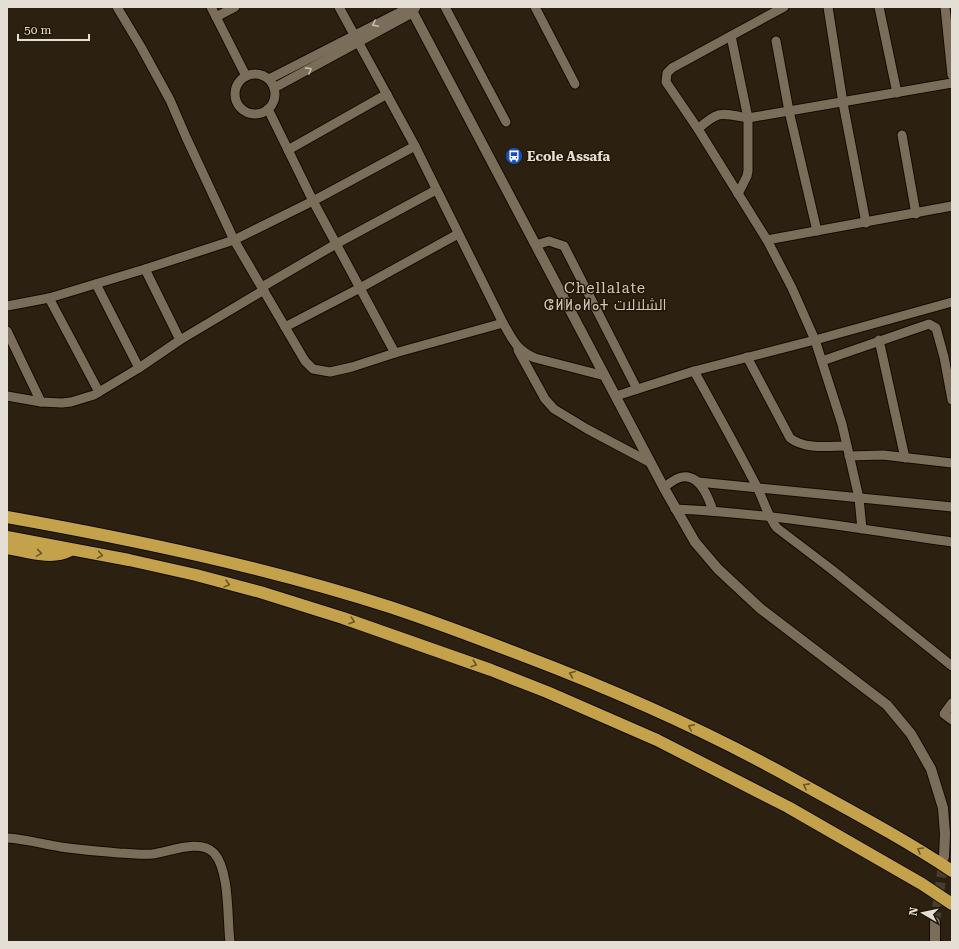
<svg xmlns="http://www.w3.org/2000/svg" width="959" height="949" viewBox="0 0 959 949" font-family="'Roboto Serif',Cairo,'Noto Sans Tifinagh',serif">
<style>
.lines{fill:none;stroke-linecap:round;stroke-linejoin:round}
.tertiary-tunnel{stroke:#483d2e;stroke-width:10;stroke-dasharray:10 5;stroke-linecap:butt}
.minor-casing{stroke:#140b00;stroke-width:11}
.tertiary-casing{stroke:#140b00;stroke-width:12}
.motorway-casing{stroke:#140b00;stroke-width:14}
.minor{stroke:#7a6d5a;stroke-width:9}
.tertiary{stroke:#7a6d5a;stroke-width:10}
.motorway{stroke:#c3a24b;stroke-width:12}
.oneway{stroke:#c5bcaf}
.oneway2{stroke:#6a5626}
.labels{text-anchor:middle;stroke-width:3;stroke-linejoin:round;paint-order:stroke}
.poi-label{font-size:13px;font-weight:bold;fill:#e5ded4;stroke:#221808;text-anchor:start}
.quarter-label{font-size:15px;letter-spacing:1px;fill:#d5c7b3;stroke:#221808}
</style>
<rect width="100%" height="100%" fill="#2c2111"/>
<g class="lines">
<polyline class="tertiary-tunnel" points="935,922 944,858"/>
<defs>
<g id="minor">
<polyline points="117,7 141,47 170,100 186,137 234,240 305,361 313,369 330,372 352,367 395,353 503,323"/>
<polyline points="211,7 246,76"/>
<path d="M339 7 415 146 503 323C513 340 516 350 535 358L605 376"/>
<polyline points="445,7 506,122"/>
<polyline points="535,7 575,84"/>
<polyline points="784,7 672,68 667,73 666,82 698,129 767,240 792,288 815,340 842,424 859,498 862,529"/>
<polyline points="828,7 843,103 866,223"/>
<polyline points="879,7 897,93"/>
<polyline points="945,7 952,75"/>
<polyline points="216,17 235,7"/>
<polyline points="731,36 748,118 952,83"/>
<polyline points="776,41 789,111 817,231"/>
<circle cx="255" cy="94" r="20"/>
<polyline points="269,79 410,7"/>
<polyline points="274,88 412,13 416,7"/>
<polyline points="268,109 313,201 395,353"/>
<path d="M698 129C719 110 721 113 748 118V171L747 176 738 194"/>
<polyline points="902,135 916,214"/>
<polyline points="288,150 387,94"/>
<polyline points="767,240 952,206"/>
<polyline points="536,245 549,241 564,246 637,389"/>
<polyline points="145,269 180,340"/>
<polyline points="96,284 139,368"/>
<polyline points="262,287 336,244 436,190"/>
<polyline points="49,298 99,392"/>
<polyline points="7,306 49,298 145,269 234,240 313,201 415,146"/>
<polyline points="285,327 360,288 458,234"/>
<polyline points="7,331 41,402"/>
<polyline points="879,340 905,458"/>
<polyline points="518,350 545,399 554,409 587,429 651,463"/>
<path d="M747 357 790 438C806 450 829 446 847 446"/>
<polyline points="822,361 929,324 936,328 944,357 952,400"/>
<path d="M694 371C715 409 737 448 757 487 763 499 769 519 777 528L831 569 952 666"/>
<polyline points="7,396 41,402 62,403 71,402 94,395 139,368 180,340 264,290"/>
<polyline points="616,396 694,371 815,340 952,302"/>
<polyline points="849,456 883,455 952,463"/>
<polyline points="698,482 952,507"/>
<path d="M664 488C691 462 705 486 713 511"/>
<path d="M675 509C768 513 860 529 952 542"/>
<polyline points="952,703 944,714 952,720"/>
<path d="M7 838C25 839 43 844 61 847 80 850 100 851 119 853 130 853 141 855 152 854 169 852 200 838 214 853 230 871 227 918 230 942"/>
</g>
<g id="tertiary">
<polyline points="410,7 664,488 695,542 718,569 761,609 887,705 911,734 931,769 943,808 945,834 944,857"/>
<polyline points="935,942 935,922"/>
</g>
<g id="motorway">
<path d="M7 517C136 540 265 567 390 607 435 622 480 639 524 656 616 691 707 731 793 779 847 809 901 837 952 871"/>
<polyline points="7,537 129,560 196,575 260,592 343,618 491,670 547,692 657,740 788,807 922,884 952,904"/>
<path d="M7 548C26 551 51 560 69 551"/>
</g>
</defs>
<use href="#minor" class="minor-casing"/>
<use href="#tertiary" class="tertiary-casing"/>
<use href="#motorway" class="motorway-casing"/>
<use href="#minor" class="minor"/>
<use href="#tertiary" class="tertiary"/>
<use href="#motorway" class="motorway"/>
</g>
<defs><path id="oneway-chevron" d="M-2-3.5L2.5 0L-2 3.5" fill="none" stroke-width="1.6" stroke-linecap="round" stroke-linejoin="round"/></defs>
<g class="oneway">
<use href="#oneway-chevron" transform="translate(375 24) rotate(153)"/>
<use href="#oneway-chevron" transform="translate(309 70) rotate(-29)"/>
</g>
<g class="oneway2">
<use href="#oneway-chevron" transform="translate(39 553) rotate(9)"/>
<use href="#oneway-chevron" transform="translate(100 555) rotate(10)"/>
<use href="#oneway-chevron" transform="translate(227 584) rotate(15)"/>
<use href="#oneway-chevron" transform="translate(352 621) rotate(19)"/>
<use href="#oneway-chevron" transform="translate(474 664) rotate(19)"/>
<use href="#oneway-chevron" transform="translate(572 674) rotate(-158)"/>
<use href="#oneway-chevron" transform="translate(691 727) rotate(-154)"/>
<use href="#oneway-chevron" transform="translate(806 786) rotate(-152)"/>
<use href="#oneway-chevron" transform="translate(920 850) rotate(-150)"/>
</g>
<defs>
<symbol id="bus-disc" viewBox="-11 -11 22 22"><circle r="9.5" fill="#1a4fb4" stroke="#221808"/><path d="M-5-6H5V4H4V6H2V4H-2V6H-4V4H-5ZM-3.5-4V0h7V-4ZM-3.5 1.2v1.5H-2V1.2ZM2 1.2v1.5H3.5V1.2Z" fill="#fff"/></symbol>
</defs>
<g fill-rule="evenodd">
<use href="#bus-disc" x="504" y="146" width="20" height="20"/>
</g>
<g class="labels">
<g class="poi-label">
<text x="527" y="161">Ecole Assafa</text>
</g>
<g class="quarter-label">
<text x="605" y="293">Chellalate<tspan x="605" dy="17">ⵛⵍⵍⴰⵍⴰⵜ الشلالات</tspan></text>
</g>
</g>
<rect width="959" height="949" fill="none" stroke="#e5ded4" stroke-width="16"/>
<g transform="translate(923 913) rotate(279)" stroke="#221808" stroke-width="3" paint-order="stroke">
<path d="M0-3L7 15L0 10L-7 15Z" fill="#e5ded4"/>
<text y="-6" font-size="11" font-weight="bold" text-anchor="middle" fill="#e5ded4">N</text>
</g>
<path d="M18 34v6h71v-6" fill="none" stroke="#e5ded4" stroke-width="2"/>
<text x="24" y="34" font-size="12" fill="#e5ded4" stroke="#221808" stroke-width="3" paint-order="stroke">50 m</text>
</svg>
